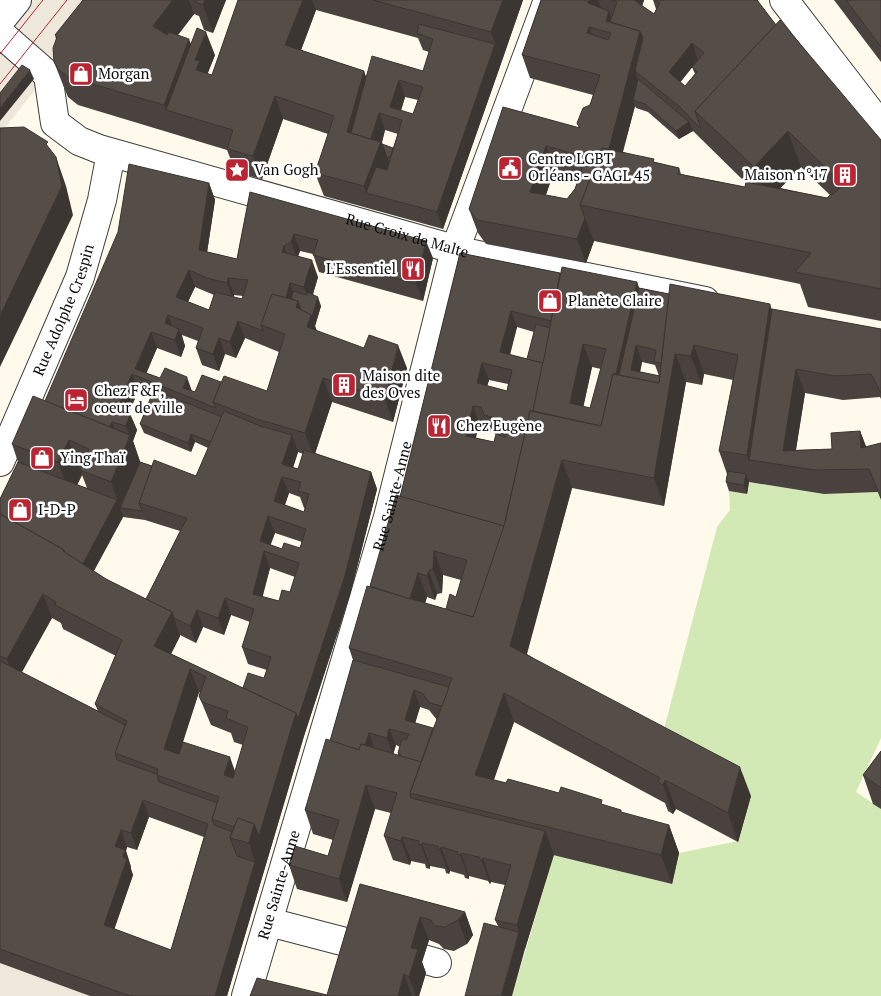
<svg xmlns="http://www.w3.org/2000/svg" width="881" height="996" viewBox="0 0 881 996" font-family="'PT Serif',serif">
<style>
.green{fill:#d2e9b5}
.plaza{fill:#eee8db}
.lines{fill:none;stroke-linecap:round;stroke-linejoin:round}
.minor-casing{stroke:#3f3f3f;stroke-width:30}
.minor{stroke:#fff;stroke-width:28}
.tram{stroke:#bb2533;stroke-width:1}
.wall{fill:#49423e;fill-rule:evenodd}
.shaded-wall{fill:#3c3632}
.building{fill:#554d48;stroke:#3c3632;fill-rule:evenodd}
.labels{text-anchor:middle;stroke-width:5;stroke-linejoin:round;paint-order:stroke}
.poi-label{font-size:15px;fill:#0c0c0c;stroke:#fff;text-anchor:start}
.street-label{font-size:15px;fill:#0c0c0c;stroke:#fff}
</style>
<rect width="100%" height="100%" fill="#fffaeb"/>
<polygon class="green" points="749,482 824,494 878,492 881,500 881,738 856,792 881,809 881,996 512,996 554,855 671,884 679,853 738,841 751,796 660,744 717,527 730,510 729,491 747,494"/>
<g class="plaza">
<polygon points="0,0 107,0 0,134"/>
<polygon points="0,961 91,996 0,996"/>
</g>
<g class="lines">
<defs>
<g id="minor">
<polyline points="784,0 881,126"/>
<polyline points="0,21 17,0"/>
<path id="s1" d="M0 33 48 75 55 123 79 141 99 149 468 253 705 301"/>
<path id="s2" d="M0 462 80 277 102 200 111 153"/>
<polyline points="269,922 357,945"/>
<polyline points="423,959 437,963"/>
<path id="s3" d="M246 996 388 517 455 250 548 0"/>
</g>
</defs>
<use href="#minor" class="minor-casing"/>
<use href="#minor" class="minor"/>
<g class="tram">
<polyline points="0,54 43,0"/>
<polyline points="0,84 67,0"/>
</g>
</g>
<g class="wall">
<path d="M83 0H226L213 33 204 30 199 16 194 14 178 35 191 44 215 55 207 74 212 75 238 0H523L443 229 324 196 315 173 328 134 283 119 262 179 236 173 227 150 78 105 68 97 65 90 54 62 56 39 55 35ZM316 10 418 38 423 50 429 52 423 71 366 78 364 71 301 50ZM405 97 418 100 413 114 401 111ZM385 130 398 134 393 148 382 144V142Z"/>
<path d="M541 0H644L642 6 654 14 656 9 653 0H757L776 25 881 140V321L808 307 800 284 594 241 586 263 486 244 478 233 469 209 503 107 579 128 577 123 590 105 593 95 530 78 522 55ZM692 67 695 74 685 86 680 82ZM635 106 636 108 648 112 679 139 693 131 746 183 745 187 681 174 679 168 655 162 623 152ZM801 167 830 195 827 198 780 188ZM555 169 579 176 575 189 567 199 546 195Z"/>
<polygon points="834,0 881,0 881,62"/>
<path d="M209 183 215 200 207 252 237 259 250 192 433 258 423 301 319 272 313 254 300 251 298 257 318 277 313 294 321 306 315 326 317 331 407 368 393 422 332 402 315 453 371 472 377 489 350 595 304 736 227 996H90L0 963V499L18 462 12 444 45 401ZM195 287 214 295 209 310 188 302ZM234 295 243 296 242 299 234 297ZM182 335 198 341 196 348 202 365 219 371 225 354 236 358 245 338 279 352 267 391 221 382 195 392 146 373 157 348 181 357 185 346ZM138 391 151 396 140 424 144 433 191 452 195 442 208 448 196 476 152 466 140 462 133 441 137 430 130 414 129 413ZM298 452 303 454 298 469 293 468ZM82 475 87 488 77 485ZM289 493 300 497 304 508H305L304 512 285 505ZM123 517 145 520 180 531 146 599 106 579 94 571ZM275 533 302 542 300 548 282 549 270 545ZM270 568 295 577 290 592 279 601 262 597ZM231 615 250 622 242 647 248 664 267 670 264 678 243 688 171 654 180 636V635L196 643 203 627 224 635ZM52 618 61 623 63 629 116 656 95 704 98 711 21 672ZM199 692 200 693 199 696 211 725 231 733 234 742 243 745 235 771 183 742ZM149 817 204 837 171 950 114 929 133 875 131 869V867L126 851 127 847 137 850Z"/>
<path d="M460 253 560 273 637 282 639 288 669 294 772 309 881 329V399L880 397 843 400 805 393 796 450 832 449 860 431 866 447 881 443V500L878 492 824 494 749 482 747 494 729 491 726 482 727 474 719 451 733 380 704 374 702 385 686 382 664 506 572 488 527 654 751 796 738 842 676 809 673 814 668 811 665 803 514 722 494 780 604 805 622 813 669 825 679 853 672 884 553 855 525 949 498 926 495 920 505 885 491 882 490 884 488 881 469 876V879L465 878 464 875 450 871 449 874 446 873 445 869 430 866V869L426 868 425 864 411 861 410 865 393 860 384 836 391 813 375 809 347 902 297 889 289 865 328 856 333 840 313 834 305 810 330 741 353 660 349 648 370 586 400 497ZM517 327 534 332 527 359 510 355ZM642 362 655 365 659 376 640 372ZM592 367 601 369 590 408 583 407ZM489 380 508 384 507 391 487 386ZM479 423 487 424 490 432 496 434 494 442 476 438ZM443 575 461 580 456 597 446 609 425 603 427 597 435 600 437 594 442 593ZM420 707 429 710 437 720 433 728 415 723ZM396 745 400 747 398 753V755L393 754Z"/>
<polygon points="881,751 881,809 873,804 863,775"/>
<polygon points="360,884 465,912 473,935 467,944 454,951 444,949 439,944 429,940 422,962 426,973 419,996 250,996 327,995"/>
</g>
<g class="shaded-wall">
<polygon points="173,0 189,0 194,14 163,54 153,26"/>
<polygon points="205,0 226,0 213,33 203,5"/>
<polygon points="303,0 312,0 316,10 294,69 285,45"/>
<polygon points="503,0 523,0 502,61 491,32"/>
<polygon points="589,0 598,0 602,11 588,3"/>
<polygon points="633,0 644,0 639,16"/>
<polygon points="609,11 616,30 606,21"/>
<polygon points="589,27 598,50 587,33"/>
<polygon points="640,31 649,55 635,71 640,87 633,100 635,106 614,183 589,207"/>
<polygon points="206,32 215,55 206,78 166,110 164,105 189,39 196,57"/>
<polygon points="692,43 698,60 675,89 669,72"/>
<polygon points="495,44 502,61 443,229 437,212"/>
<polygon points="30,70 34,79 0,121 0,108"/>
<polygon points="364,71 372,94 349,138 347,132"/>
<polygon points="399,80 405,97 398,119 390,107"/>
<polygon points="275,96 283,119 262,179 253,156"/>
<polygon points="379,113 385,130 382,142 390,165 378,196 366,193 364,186 369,145"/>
<polygon points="689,122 693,131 679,139 676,131"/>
<polygon points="788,131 801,167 767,202 754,167"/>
<polygon points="546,146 555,169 538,216 530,192"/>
<polygon points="56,157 66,186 73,215 0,367 0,316"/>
<polygon points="209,183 215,200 205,266 199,250"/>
<polygon points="585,218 594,241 586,263 577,239"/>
<polygon points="294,234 300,251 297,258 291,242"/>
<polygon points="426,241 433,258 423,301 416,284"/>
<polygon points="284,246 290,262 282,252"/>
<polygon points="312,260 318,277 310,304 304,287"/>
<polygon points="189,270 195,287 182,314 176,297"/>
<polygon points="228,278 234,295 233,300 227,283"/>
<polygon points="637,282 645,305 636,345 642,362 637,387 603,432"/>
<polygon points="290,283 296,300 284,304"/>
<polygon points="318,297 321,306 315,326 319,338 307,327 311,315"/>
<polygon points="298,301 307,325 296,307"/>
<polygon points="770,304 780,333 749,460 747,455"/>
<polygon points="511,311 517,327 506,369 500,352"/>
<polygon points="680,312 676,355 686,382 664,506 654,478"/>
<polygon points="168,315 174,332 171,340 165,323"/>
<polygon points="238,321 245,338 236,358 230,342"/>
<polygon points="179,329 185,346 181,357 175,340"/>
<polygon points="151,332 157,348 144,379 135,369"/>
<polygon points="219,338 225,354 219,371 213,354"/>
<polygon points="583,344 592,367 579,427 570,403"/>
<polygon points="398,345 407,368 393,422 385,399"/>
<polygon points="694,345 704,374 702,385 691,356"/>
<polygon points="482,363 489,380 483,400 477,383"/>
<polygon points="796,369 805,393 793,467 783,451"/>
<polygon points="132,374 138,391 125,422 119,405"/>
<polygon points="187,377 193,394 183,388"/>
<polygon points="323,378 332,402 314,457 305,433"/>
<polygon points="473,406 479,423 472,453 466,436"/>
<polygon points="130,414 137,430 133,441 143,470 120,508 111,482 130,437 126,426"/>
<polygon points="112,422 118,439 104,440"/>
<polygon points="860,431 869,454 861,448"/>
<polygon points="191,434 195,442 191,452 188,443"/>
<polygon points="292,435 298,452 289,479 282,464"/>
<polygon points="69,440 82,475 71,497 58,462"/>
<polygon points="562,460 572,488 521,674 510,646"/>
<polygon points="371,472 377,489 350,595 304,736 227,996 215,996 255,862 249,843 254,824 296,713"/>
<polygon points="746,474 749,482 747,494 744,485"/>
<polygon points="282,477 289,493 280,518 274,501"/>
<polygon points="117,500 123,517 87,583 81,566"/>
<polygon points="268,516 275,533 268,552 264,551 270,568 259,611 253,594 260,541"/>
<polygon points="434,551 443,575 442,593 433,569"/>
<polygon points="429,571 437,594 435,600 427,576"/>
<polygon points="418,573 427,597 418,626 409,603"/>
<polygon points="43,594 52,618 16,683 7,659"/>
<polygon points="225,598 231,615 224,635 218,618"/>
<polygon points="197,610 203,627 196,643 190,626"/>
<polygon points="172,612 180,636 163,670 154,646"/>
<polygon points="190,669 199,692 173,772 164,749"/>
<polygon points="414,690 420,707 411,737 405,720"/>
<polygon points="504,693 514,722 485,803 475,775"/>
<polygon points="389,729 396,745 393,755 387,738"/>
<polygon points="369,733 375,750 362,756"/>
<polygon points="230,757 238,780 224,775"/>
<polygon points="740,767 751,796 738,842 728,813"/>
<polygon points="665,780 676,809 673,814 663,785"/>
<polygon points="366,785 375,809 347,902 339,879"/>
<polygon points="143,800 149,817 137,850 131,833"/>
<polygon points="669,825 679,853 672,884 661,855"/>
<polygon points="121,830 127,847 126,851 131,867 131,869 133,875 110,942 104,925 115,846"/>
<polygon points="545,831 554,855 525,949 512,996 501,996 519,932 517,925"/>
<polygon points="402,837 411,861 410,865 401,841"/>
<polygon points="422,843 430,866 430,869 421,845"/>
<polygon points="441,847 450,871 449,874 440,850"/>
<polygon points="461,853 469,876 469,879 460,855"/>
<polygon points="483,858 491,882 490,884 482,861"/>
<polygon points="465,912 473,935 467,944 458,920"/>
<polygon points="420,917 429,940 422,962 426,973 419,996 416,996 409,977 411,948"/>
<polygon points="404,974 412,996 398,996"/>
</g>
<g class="building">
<polygon points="83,0 173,0 153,26 167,35 169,32 189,39 164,105 68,77 58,69 54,62 53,48 57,37 55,35"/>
<polygon points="194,0 205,0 203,5 194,1"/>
<polygon points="238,0 303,0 285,45 364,71 347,132 381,142 364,186 315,173 334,116 275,96 253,156 227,149 233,130 166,110 197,28 206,32 195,60 200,61 196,70 212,75"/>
<polygon points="373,0 503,0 491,32"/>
<path d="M541 0H589L588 3 609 11 606 21 640 31 609 149 602 148 580 205 585 218 577 239 477 220 469 209 503 107 580 128 577 123 583 108 590 105 600 75 522 55ZM589 27 611 33 608 40 587 33ZM546 146 586 157 575 189 567 199 530 192Z"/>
<path d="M612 0H634L654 14 660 3 655 0H757L776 25 695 111 701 129 679 106 635 71 643 38 640 31 610 22 617 2ZM692 43 704 53 692 67 697 72 685 86 669 72Z"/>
<polygon points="846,0 881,0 881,47"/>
<polygon points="780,20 881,140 881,289 795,272 811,253 580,205 602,148 654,159 653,162 679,168 678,174 745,187 746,182 827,198 831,194 832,195 843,185 788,131 754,167 695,111"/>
<path d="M419 24 495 44 437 212 366 193 376 167 387 170 402 120 379 113 371 139 351 133 372 56 423 71 433 39 417 33ZM399 80 423 87 413 114 390 107Z"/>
<polygon points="22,65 30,70 0,108 0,93"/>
<polygon points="638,79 689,122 676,131 645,104 633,100"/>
<polygon points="24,127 48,142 46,144 56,157 62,186 0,316 0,128"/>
<polygon points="382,144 393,148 390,158 387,157"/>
<path d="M129 164 209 183 199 250 237 259 250 192 426 241 416 284 313 255 318 240 294 234 291 242 284 246 282 252 312 260 304 287 290 283 286 298 272 294 261 325 263 331 238 321 230 342 219 338 213 354 196 348 203 328 168 315 165 323 179 329 175 340 151 332 135 369 160 378 165 368 187 377 183 388 195 392 202 375 221 382 213 402 216 408 132 374 119 405 130 414 126 426 112 422 110 427 45 401 118 232ZM189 270 207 278 227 283 228 278 248 280 242 299 215 292 209 310 176 297Z"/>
<path d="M460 253 560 273 551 321 511 311 500 352 543 363 533 411H530L504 526 400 497ZM482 363 512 370 507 391 477 383ZM473 406 481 407 484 415 510 422 506 437 496 434 494 442 466 436Z"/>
<path d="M562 267 637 282 616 374H613L601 426 533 411ZM583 344 606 349 590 408 570 403Z"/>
<polygon points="670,284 770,304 747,455 719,451 738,355 694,345 691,356 675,354 654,478 562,460 510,646 740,767 728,813 665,780 663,785 658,782 660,778 504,693 475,775 506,783 508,779 559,793 561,787 602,800 601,804 621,810 621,812 669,825 661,855 410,793 452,678 349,648 367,586 473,617 505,522 530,411 601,426 613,374 659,383"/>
<polygon points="639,288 669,294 661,363 654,362 656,350 636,345 631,370 660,376 659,383 619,375"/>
<polygon points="293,291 307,295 307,292 318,297 312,317 311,315 301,310 298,301 291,299"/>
<polygon points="272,294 298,301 296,307 311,315 307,327 364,348 369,335 398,345 385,399 323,378 305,433 257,419 213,402 224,376 267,391 285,334 261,325"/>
<polygon points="772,309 881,329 881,393 871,374 834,376 796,369 783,451 832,449 831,433 860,431 861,448 881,443 881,498 869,469 816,470 749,460"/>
<polygon points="536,324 550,328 543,363 527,359"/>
<polygon points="154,390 222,417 211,442 191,434 188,443 140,424"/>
<polygon points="33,396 130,435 111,482 80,470 89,449 69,440 58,462 12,444"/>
<path d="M224 411 260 426 292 435 282 464 298 469 304 450 371 472 344 579 298 719 296 713 243 688 248 673 264 678 271 657 242 647 254 609 225 598 218 618 197 610 190 626 174 618 172 612 146 599 187 518 139 503 154 460 196 476ZM282 477 301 482 298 491 309 494 304 512 274 501ZM268 516 306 529 300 548 284 543 282 549 260 541ZM264 551 299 563 290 592 282 590 279 601 253 594Z"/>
<polygon points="18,462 117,500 83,564 65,553 64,550 0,514 0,499"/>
<polygon points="140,462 152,466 139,503 142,511 120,508"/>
<polygon points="728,471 746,474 744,485 726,482"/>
<polygon points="396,495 504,526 473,617 446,609 450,594 456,597 467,560 434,551 433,569 429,571 427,576 418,573 410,599 370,586"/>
<path d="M0 514 64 550 63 551 106 579 172 612 154 646 296 713 259 836 254 824 238 818 234 827 212 819 219 797 157 775 158 769 115 753 127 721 95 704 122 640 55 605 56 602 43 594 7 659 0 656ZM190 669 206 677 199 696 202 702 228 711 226 718 248 727 233 778 224 775 230 757 183 742 179 754 164 749Z"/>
<polygon points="353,660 449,687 442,706 430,703 422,693 414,690 405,720 433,728 421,762 400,756 401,755 398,753 402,739 406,740 409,734 389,729 387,738 369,733 365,745 361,744 359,750 330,741"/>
<path d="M0 661 125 725 115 753 117 760 157 774V775L159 782 217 803 212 819 214 825 232 832 230 838 237 856 255 862 215 996H130L0 949ZM143 800 208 824 171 950 104 925 127 859 123 857 125 850 115 846 121 830 131 833Z"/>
<polygon points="326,739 359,750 361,744 421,762 410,793 411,798 545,831 517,925 495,920 511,865 483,858 482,861 479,857 461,853 460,855 457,854 458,852 441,847 440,850 438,849 438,846 422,843 421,845 418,844 419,841 402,837 401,841 384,836 397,793 366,785 339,879 289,865 295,846 328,856 339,820 305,810"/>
<polygon points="881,751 881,788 863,775"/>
<polygon points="238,818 254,824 249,843 230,838"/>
<polygon points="360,884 465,912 458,920 445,927 435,926 431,920 420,917 411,948 418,949 409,977 404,974 398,996 250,996 257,978 327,995"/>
<polygon points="484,923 519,932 501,996 465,996"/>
</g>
<defs>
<symbol id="shop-square" viewBox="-11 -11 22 22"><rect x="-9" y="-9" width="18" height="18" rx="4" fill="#bb2533" stroke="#fff"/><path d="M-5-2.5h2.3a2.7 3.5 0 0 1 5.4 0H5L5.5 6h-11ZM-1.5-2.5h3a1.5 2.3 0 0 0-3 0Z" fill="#fff"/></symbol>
<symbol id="civic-square" viewBox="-11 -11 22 22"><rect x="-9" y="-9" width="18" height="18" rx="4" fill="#bb2533" stroke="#fff"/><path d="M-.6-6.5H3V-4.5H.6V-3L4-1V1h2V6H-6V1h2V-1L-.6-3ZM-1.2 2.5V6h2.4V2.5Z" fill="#fff"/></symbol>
<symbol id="sight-square" viewBox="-11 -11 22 22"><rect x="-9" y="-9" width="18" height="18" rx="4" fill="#bb2533" stroke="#fff"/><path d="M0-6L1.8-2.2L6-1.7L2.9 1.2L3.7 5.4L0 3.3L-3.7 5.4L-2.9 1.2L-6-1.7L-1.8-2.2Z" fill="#fff"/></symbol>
<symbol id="building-square" viewBox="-11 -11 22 22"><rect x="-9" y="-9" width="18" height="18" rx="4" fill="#bb2533" stroke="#fff"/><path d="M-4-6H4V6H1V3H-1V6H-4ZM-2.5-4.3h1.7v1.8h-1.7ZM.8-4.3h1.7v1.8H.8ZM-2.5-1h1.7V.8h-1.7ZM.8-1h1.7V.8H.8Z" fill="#fff"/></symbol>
<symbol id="restaurant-square" viewBox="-11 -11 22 22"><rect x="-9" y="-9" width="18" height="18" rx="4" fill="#bb2533" stroke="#fff"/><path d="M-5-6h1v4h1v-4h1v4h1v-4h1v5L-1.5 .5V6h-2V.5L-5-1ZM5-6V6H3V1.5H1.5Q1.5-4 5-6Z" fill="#fff"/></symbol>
<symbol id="hotel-square" viewBox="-11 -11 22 22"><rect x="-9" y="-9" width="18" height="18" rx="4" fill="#bb2533" stroke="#fff"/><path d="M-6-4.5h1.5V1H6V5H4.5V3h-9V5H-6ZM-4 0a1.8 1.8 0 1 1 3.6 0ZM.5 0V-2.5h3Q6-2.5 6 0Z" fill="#fff"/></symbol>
</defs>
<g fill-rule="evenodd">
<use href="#shop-square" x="67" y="60" width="28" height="28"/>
<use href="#civic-square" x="496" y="154" width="28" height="28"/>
<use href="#sight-square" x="223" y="156" width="28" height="28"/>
<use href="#building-square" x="831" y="161" width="28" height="28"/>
<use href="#restaurant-square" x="399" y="255" width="28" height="28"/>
<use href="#shop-square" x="536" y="287" width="28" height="28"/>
<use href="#building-square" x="330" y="371" width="28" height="28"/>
<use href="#hotel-square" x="62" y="386" width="28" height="28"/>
<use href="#restaurant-square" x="425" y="412" width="28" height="28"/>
<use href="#shop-square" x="28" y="444" width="28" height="28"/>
<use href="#shop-square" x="6" y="496" width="28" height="28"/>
</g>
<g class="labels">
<g class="poi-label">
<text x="98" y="79">Morgan</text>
<text x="528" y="164">Centre LGBT<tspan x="528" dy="17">Orléans - GAGL 45</tspan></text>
<text x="254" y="175">Van Gogh</text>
<text x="828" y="180" text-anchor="end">Maison n°17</text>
<text x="396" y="274" text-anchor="end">L'Essentiel</text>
<text x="568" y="306">Planète Claire</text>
<text x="362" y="381">Maison dite<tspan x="362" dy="17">des Oves</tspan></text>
<text x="94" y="396">Chez F&amp;F,<tspan x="94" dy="17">coeur de ville</tspan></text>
<text x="456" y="431">Chez Eugène</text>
<text x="60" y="463">Ying Thaï</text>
<text x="38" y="515">I-D-P</text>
</g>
<g class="street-label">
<text dy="5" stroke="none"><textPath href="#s1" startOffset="484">Rue Croix de Malte</textPath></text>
<text dy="5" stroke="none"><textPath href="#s2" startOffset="165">Rue Adolphe Crespin</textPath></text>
<text dy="5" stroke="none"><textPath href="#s3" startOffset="521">Rue Sainte-Anne</textPath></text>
<text dy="5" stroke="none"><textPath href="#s3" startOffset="116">Rue Sainte-Anne</textPath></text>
</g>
</g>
</svg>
